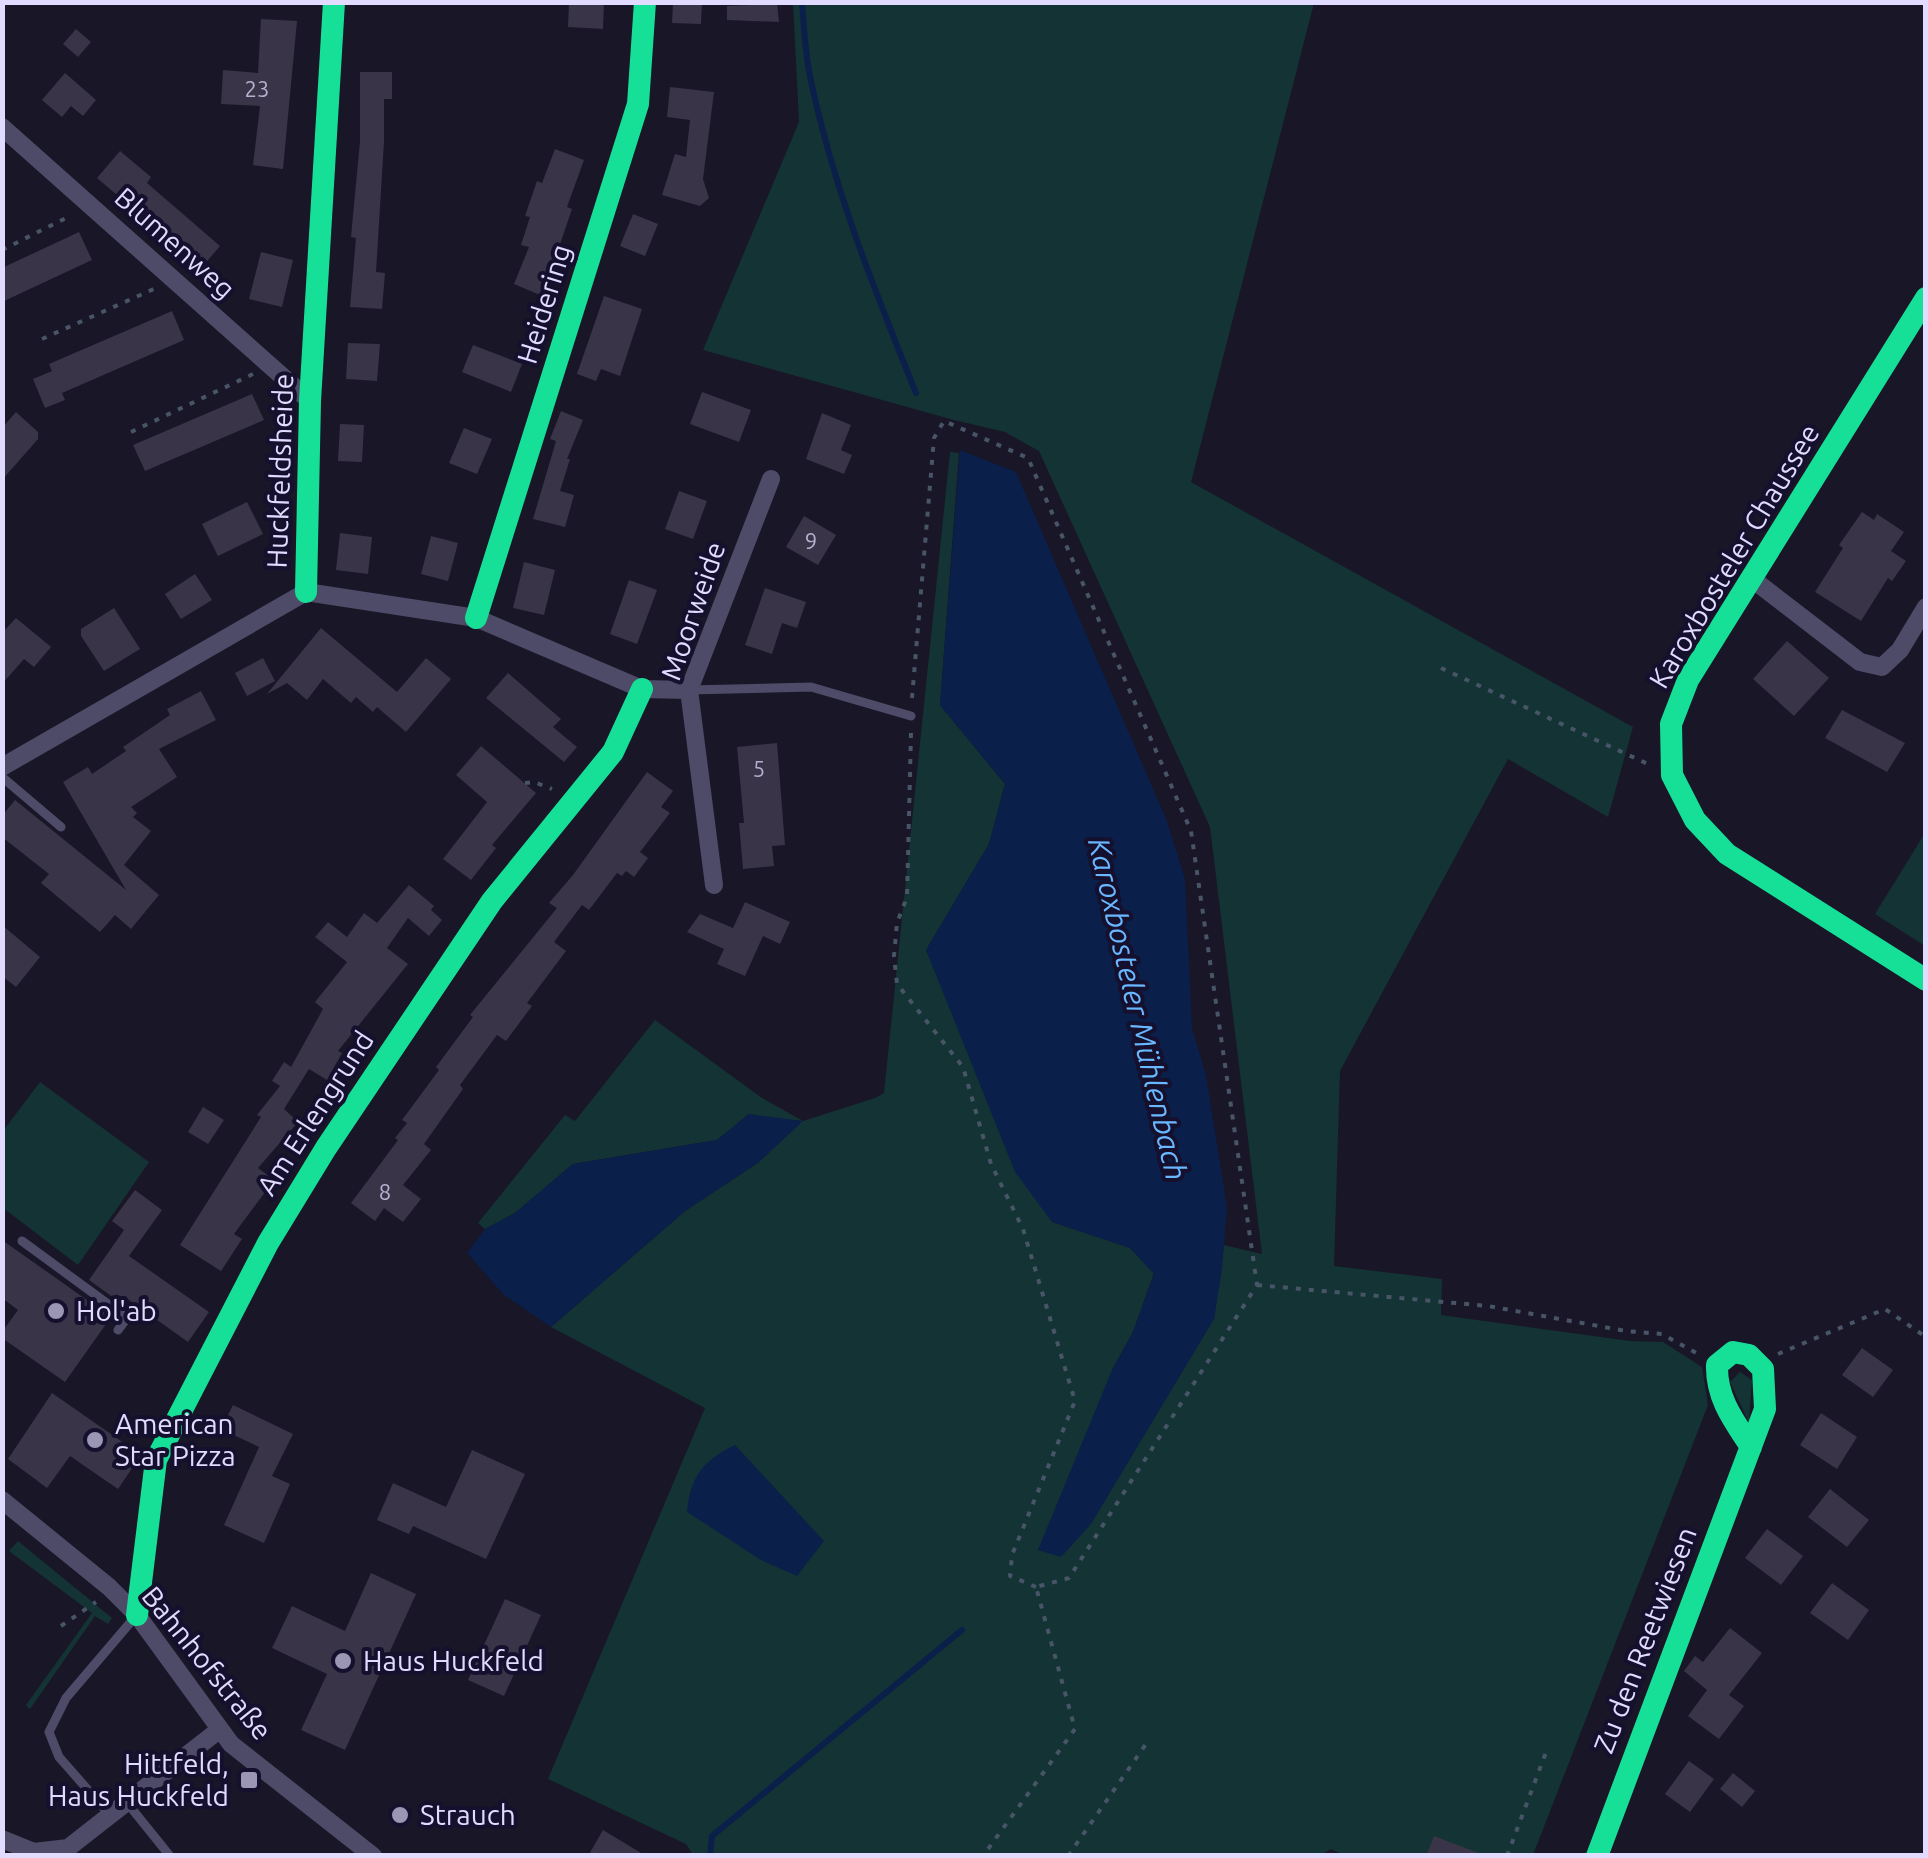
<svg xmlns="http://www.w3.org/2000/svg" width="1928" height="1858" viewBox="0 0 1928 1858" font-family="Ubuntu,sans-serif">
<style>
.green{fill:#133335}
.water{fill:#0a1f4a}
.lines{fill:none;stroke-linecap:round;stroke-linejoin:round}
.stream{stroke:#0a1f4a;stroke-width:6}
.building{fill:#393448}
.path{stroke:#475567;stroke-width:4;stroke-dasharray:5 8;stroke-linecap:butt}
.lane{stroke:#4d4b67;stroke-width:9}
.street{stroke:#4d4b67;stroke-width:18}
.fast{stroke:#16e098;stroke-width:22}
.poi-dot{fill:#9a96b3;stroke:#15102d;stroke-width:4}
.labels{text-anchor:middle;stroke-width:8;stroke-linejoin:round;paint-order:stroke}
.number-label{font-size:22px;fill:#b6b1d1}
.street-label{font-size:28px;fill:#e0dbff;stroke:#15102d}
.poi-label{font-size:28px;fill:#e0dbff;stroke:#15102d;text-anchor:start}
.water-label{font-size:30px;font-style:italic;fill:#69b7ff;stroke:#15102d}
</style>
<rect width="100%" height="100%" fill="#191627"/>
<g class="green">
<polygon points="793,3 1314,3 1191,482 1633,727 1608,817 1508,759 1340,1071 1334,1266 1442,1279 1441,1315 1630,1341 1663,1342 1702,1367 1708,1405 1533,1855 1346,1856 1331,1849 1319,1856 693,1855 686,1844 548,1779 705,1408 551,1327 685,1211 759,1162 749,1114 717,1140 573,1164 515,1213 485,1229 478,1223 565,1115 575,1121 655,1020 762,1098 803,1121 875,1098 884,1093 950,452 959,453 940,705 1005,784 989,844 926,950 1052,1222 1130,1248 1154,1273 1133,1332 1112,1370 1214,1319 1224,1245 1262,1254 1210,827 1039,451 1005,432 954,420 703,350 799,122"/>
<polygon points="1925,833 1925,946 1875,914"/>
<polygon points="40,1082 149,1162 78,1265 3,1208 3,1131"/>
<polygon points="1740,1372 1752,1380 1749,1423 1730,1382"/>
<polygon points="18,1541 112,1618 108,1624 95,1616 30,1709 26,1705 92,1613 9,1551"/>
</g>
<g class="water">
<polygon points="960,450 1016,472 1167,821 1185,879 1192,1028 1206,1075 1227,1207 1222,1269 1214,1319 1091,1524 1061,1557 1038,1550 1112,1370 1133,1332 1154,1274 1130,1248 1052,1222 1015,1172 926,950 989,844 1005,784 940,705"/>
<polygon points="749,1114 803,1121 759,1162 685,1211 551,1327 504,1295 467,1253 485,1229 515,1213 573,1164 717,1140"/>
<path d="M735 1445 824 1541 797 1576 761 1560 687 1512C690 1476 704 1460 735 1445Z"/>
</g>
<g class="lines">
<g class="stream">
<path d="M802 2C804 25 805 49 809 71 831 182 874 289 916 393"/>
<polyline points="710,1856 712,1836 962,1630"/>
</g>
</g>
<g class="building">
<polygon points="569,2 604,2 603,29 568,27"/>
<polygon points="673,2 702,2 701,24 672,23"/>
<polygon points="750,2 777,2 779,22 727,20 727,6 750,5"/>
<polygon points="261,19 297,21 283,169 253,165 260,106 221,104 223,70 258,73"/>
<polygon points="76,29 91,42 78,57 63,44"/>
<polygon points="360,72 392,72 392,99 384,99 384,142 376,272 385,273 382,309 350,307 356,238 351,237 360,141"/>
<polygon points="65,73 96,100 83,116 71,106 62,117 42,100"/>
<polygon points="670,87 714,92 703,179 709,198 700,206 662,195 675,154 686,157 690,120 667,117"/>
<polygon points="555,149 584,160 567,207 572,209 556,256 540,295 514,284 529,247 521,245 530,217 525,216 537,181 542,183"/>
<polygon points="120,151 151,177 147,183 220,246 202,267 97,178"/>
<polygon points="633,214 658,224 645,256 620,246"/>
<polygon points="79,232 92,260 2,302 2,268"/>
<polygon points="261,252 293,260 282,307 249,299"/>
<polygon points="604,296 642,309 620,376 601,369 596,381 577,374"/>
<polygon points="172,311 184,340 62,393 65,400 45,408 33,379 52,371 49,364"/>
<polygon points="348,343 380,344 377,381 346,379"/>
<polygon points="473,345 522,364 511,392 462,372"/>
<polygon points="702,392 751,410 739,442 690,424"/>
<polygon points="252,394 264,420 145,471 133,445"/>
<polygon points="561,411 583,420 567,459 570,459 560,491 574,495 565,527 533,519 556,441 550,439"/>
<polygon points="16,412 38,432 38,439 2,480 2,428"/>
<polygon points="822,413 851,425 841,450 852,455 844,474 806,459"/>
<polygon points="340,424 364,425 362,462 338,461"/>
<polygon points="464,428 492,439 477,474 449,463"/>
<polygon points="679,491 707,501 693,539 665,529"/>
<polygon points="247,502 263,534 218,556 202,524"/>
<polygon points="1862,512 1874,520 1877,514 1904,532 1891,551 1906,561 1892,581 1888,578 1861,621 1815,592 1843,548 1839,545"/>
<polygon points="804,516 836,535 818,565 786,547"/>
<polygon points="340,533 372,537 368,574 336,570"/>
<polygon points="431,536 458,543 448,581 421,574"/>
<polygon points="524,562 555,570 544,615 513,608"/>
<polygon points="195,574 212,600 181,619 165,594"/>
<polygon points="629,580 657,590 637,644 610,634"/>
<polygon points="765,588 806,602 797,628 782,623 772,654 745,645"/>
<polygon points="114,608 140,649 104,671 81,636 81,629"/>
<polygon points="16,618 51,647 34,667 24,659 2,684 2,633"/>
<polygon points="321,628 397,692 426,658 451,679 406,732 377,707 373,712 356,697 351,703 323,679 307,700 287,683 267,694"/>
<polygon points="1787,641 1829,678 1794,716 1753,679"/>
<polygon points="263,658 275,681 247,696 235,673"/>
<polygon points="508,673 561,719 553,727 577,747 564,762 486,698"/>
<polygon points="201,691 216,720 159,749 177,777 131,807 137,813 133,817 151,831 124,865 159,895 131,929 115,915 100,932 41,883 49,874 2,837 2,816 15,800 126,890 63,782 88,767 92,774 126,751 123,747 170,715 167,709"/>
<polygon points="1842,710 1905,743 1887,772 1825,738"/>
<polygon points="777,743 785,845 772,846 774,866 743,869 739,823 744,823 737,747"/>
<polygon points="481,746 536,793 492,845 496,848 471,880 443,859 487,802 456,775"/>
<polygon points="647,772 673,791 661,807 670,813 640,852 648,858 634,877 626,871 622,876 617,873 589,910 582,905 554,942 566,951 527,1003 532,1006 506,1041 497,1035 460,1085 463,1089 424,1144 431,1150 403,1185 421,1199 403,1222 384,1208 375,1221 351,1203 398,1140 395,1138 407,1123 402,1120 439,1070 436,1067 473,1017 470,1015 557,908 549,903 573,875"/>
<polygon points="409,885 434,906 431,910 442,920 429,936 408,918 387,948 408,964 338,1051 342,1053 327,1080 309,1069 284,1109 298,1122 258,1168 274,1180 234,1234 242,1239 221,1271 180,1245 261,1117 257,1115 280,1086 272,1081 284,1062 291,1067 323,1009 315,1002 347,962 315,937 328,922 347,937 364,913 377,923"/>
<polygon points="745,902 790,922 780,944 763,936 745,976 717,964 724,949 687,932 700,914 733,928"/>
<polygon points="2,925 40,957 16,987 2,976"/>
<polygon points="203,1107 224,1120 208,1144 188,1132"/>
<polygon points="135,1190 162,1210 129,1256 209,1312 188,1342 125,1297 121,1303 89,1280 124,1230 112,1221"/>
<polygon points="2,1240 111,1317 65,1382 2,1338 2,1332 18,1310 2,1298"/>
<polygon points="1862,1348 1893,1370 1873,1397 1842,1375"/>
<polygon points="52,1393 141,1455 118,1489 70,1456 47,1488 8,1459"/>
<polygon points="233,1405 293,1434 272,1476 290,1484 264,1543 224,1525 259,1447 221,1429"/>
<polygon points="1821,1413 1857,1437 1837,1469 1800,1445"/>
<polygon points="472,1450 525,1474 486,1559 413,1526 409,1534 377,1520 393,1483 446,1507"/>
<polygon points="1830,1489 1869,1520 1847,1547 1808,1517"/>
<polygon points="1767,1529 1803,1556 1781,1585 1745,1558"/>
<polygon points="371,1573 416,1594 345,1750 301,1730 327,1674 272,1648 292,1606 345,1631"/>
<polygon points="1832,1583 1869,1610 1848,1640 1810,1613"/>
<polygon points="505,1599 541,1615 504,1696 468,1680"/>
<polygon points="1730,1628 1762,1653 1729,1695 1744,1706 1719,1739 1688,1716 1707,1690 1684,1671 1695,1656 1703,1662"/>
<polygon points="1689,1761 1714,1779 1690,1812 1665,1794"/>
<polygon points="1733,1773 1755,1791 1742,1807 1720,1789"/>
<polygon points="603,1830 646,1856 588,1856"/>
<polygon points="1434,1836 1481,1854 1481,1856 1426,1856"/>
</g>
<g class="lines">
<g class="path">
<polyline points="2,250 70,216"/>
<polyline points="42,339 156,288"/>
<polyline points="131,432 253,374"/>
<polyline points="1441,668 1650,765"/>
<polyline points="912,698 934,438 944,421 1028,458 1191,831 1257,1285 1069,1578 1036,1587 1075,1729 983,1856"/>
<polyline points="911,733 907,897 897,923 894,956 897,984 963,1067 991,1164 1023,1229 1075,1401 1012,1555 1010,1576 1036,1587"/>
<polyline points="525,783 534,782 552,789"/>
<polyline points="1257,1285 1488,1306 1626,1331 1662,1334 1698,1354"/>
<polyline points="1778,1354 1885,1309 1926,1337"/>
<polyline points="61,1626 96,1602"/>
<polyline points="1068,1856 1146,1744"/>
<polyline points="1507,1856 1548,1747"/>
</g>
<g class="lane">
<polyline points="689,690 811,687 911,716"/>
<polyline points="2,777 61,827"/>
<polyline points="22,1241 127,1318 118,1330"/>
<polyline points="128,1804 170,1856"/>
<polyline points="110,1815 59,1757 49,1732 66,1698 135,1617"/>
</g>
<g class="street">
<polyline points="2,127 310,401"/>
<polyline points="1751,578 1860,662 1882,667 1900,650 1926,607"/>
<polyline points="2,767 306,592 476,618 642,689 689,690"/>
<polyline points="714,885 689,690 771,479"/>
<polyline points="2,1500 109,1587 137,1615 231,1744 373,1856"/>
<polyline points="2,1839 34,1852 68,1848 219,1730"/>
</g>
<g class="fast">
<polyline points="1926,298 1688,680 1671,724 1672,775 1695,820 1727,854 1926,980"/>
<polyline points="306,592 310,401 334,2"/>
<polyline points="476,618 638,104 645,2"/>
<polyline points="137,1615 156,1460 268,1243 326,1148 492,901 613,752 642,689"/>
<path d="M1597 1856 1765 1409 1763 1369 1749 1355 1733 1352 1717 1365C1716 1398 1734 1421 1751 1447"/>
</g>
</g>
<g class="poi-dot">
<circle cx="56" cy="1311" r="10"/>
<circle cx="95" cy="1440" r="10"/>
<circle cx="343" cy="1661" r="10"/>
<rect x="239" y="1770" width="20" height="20" rx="5"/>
<circle cx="400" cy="1815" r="10"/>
</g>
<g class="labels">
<g class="number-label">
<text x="257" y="97">23</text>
<text x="811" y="549">9</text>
<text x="759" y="777">5</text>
<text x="385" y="1200">8</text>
</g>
<g class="street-label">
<text transform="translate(175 243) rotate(42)" y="10">Blumenweg</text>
<text transform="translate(544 304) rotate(-73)" y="10">Heidering</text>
<text transform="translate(280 471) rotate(-88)" y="10">Huckfeldsheide</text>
<text transform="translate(1734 556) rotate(-59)" y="10">Karoxbosteler Chaussee</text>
<text transform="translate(693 611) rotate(-71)" y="10">Moorweide</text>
<text transform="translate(315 1113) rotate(-57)" y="10">Am Erlengrund</text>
<text transform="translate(1645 1640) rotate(-69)" y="10">Zu den Reetwiesen</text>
<text transform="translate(207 1663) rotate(51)" y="10">Bahnhofstraße</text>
</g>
<g class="poi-label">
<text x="76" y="1321">Hol'ab</text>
<text x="115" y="1434">American<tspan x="115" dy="32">Star Pizza</tspan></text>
<text x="363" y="1671">Haus Huckfeld</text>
<text x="229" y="1774" text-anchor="end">Hittfeld,<tspan x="229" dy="32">Haus Huckfeld</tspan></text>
<text x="420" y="1825">Strauch</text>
</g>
<g class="water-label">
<text transform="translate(1137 1009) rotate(77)" y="10">Karoxbosteler Mühlenbach</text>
</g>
</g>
<rect width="1928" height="1858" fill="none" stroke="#e0dbff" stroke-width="10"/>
</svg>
